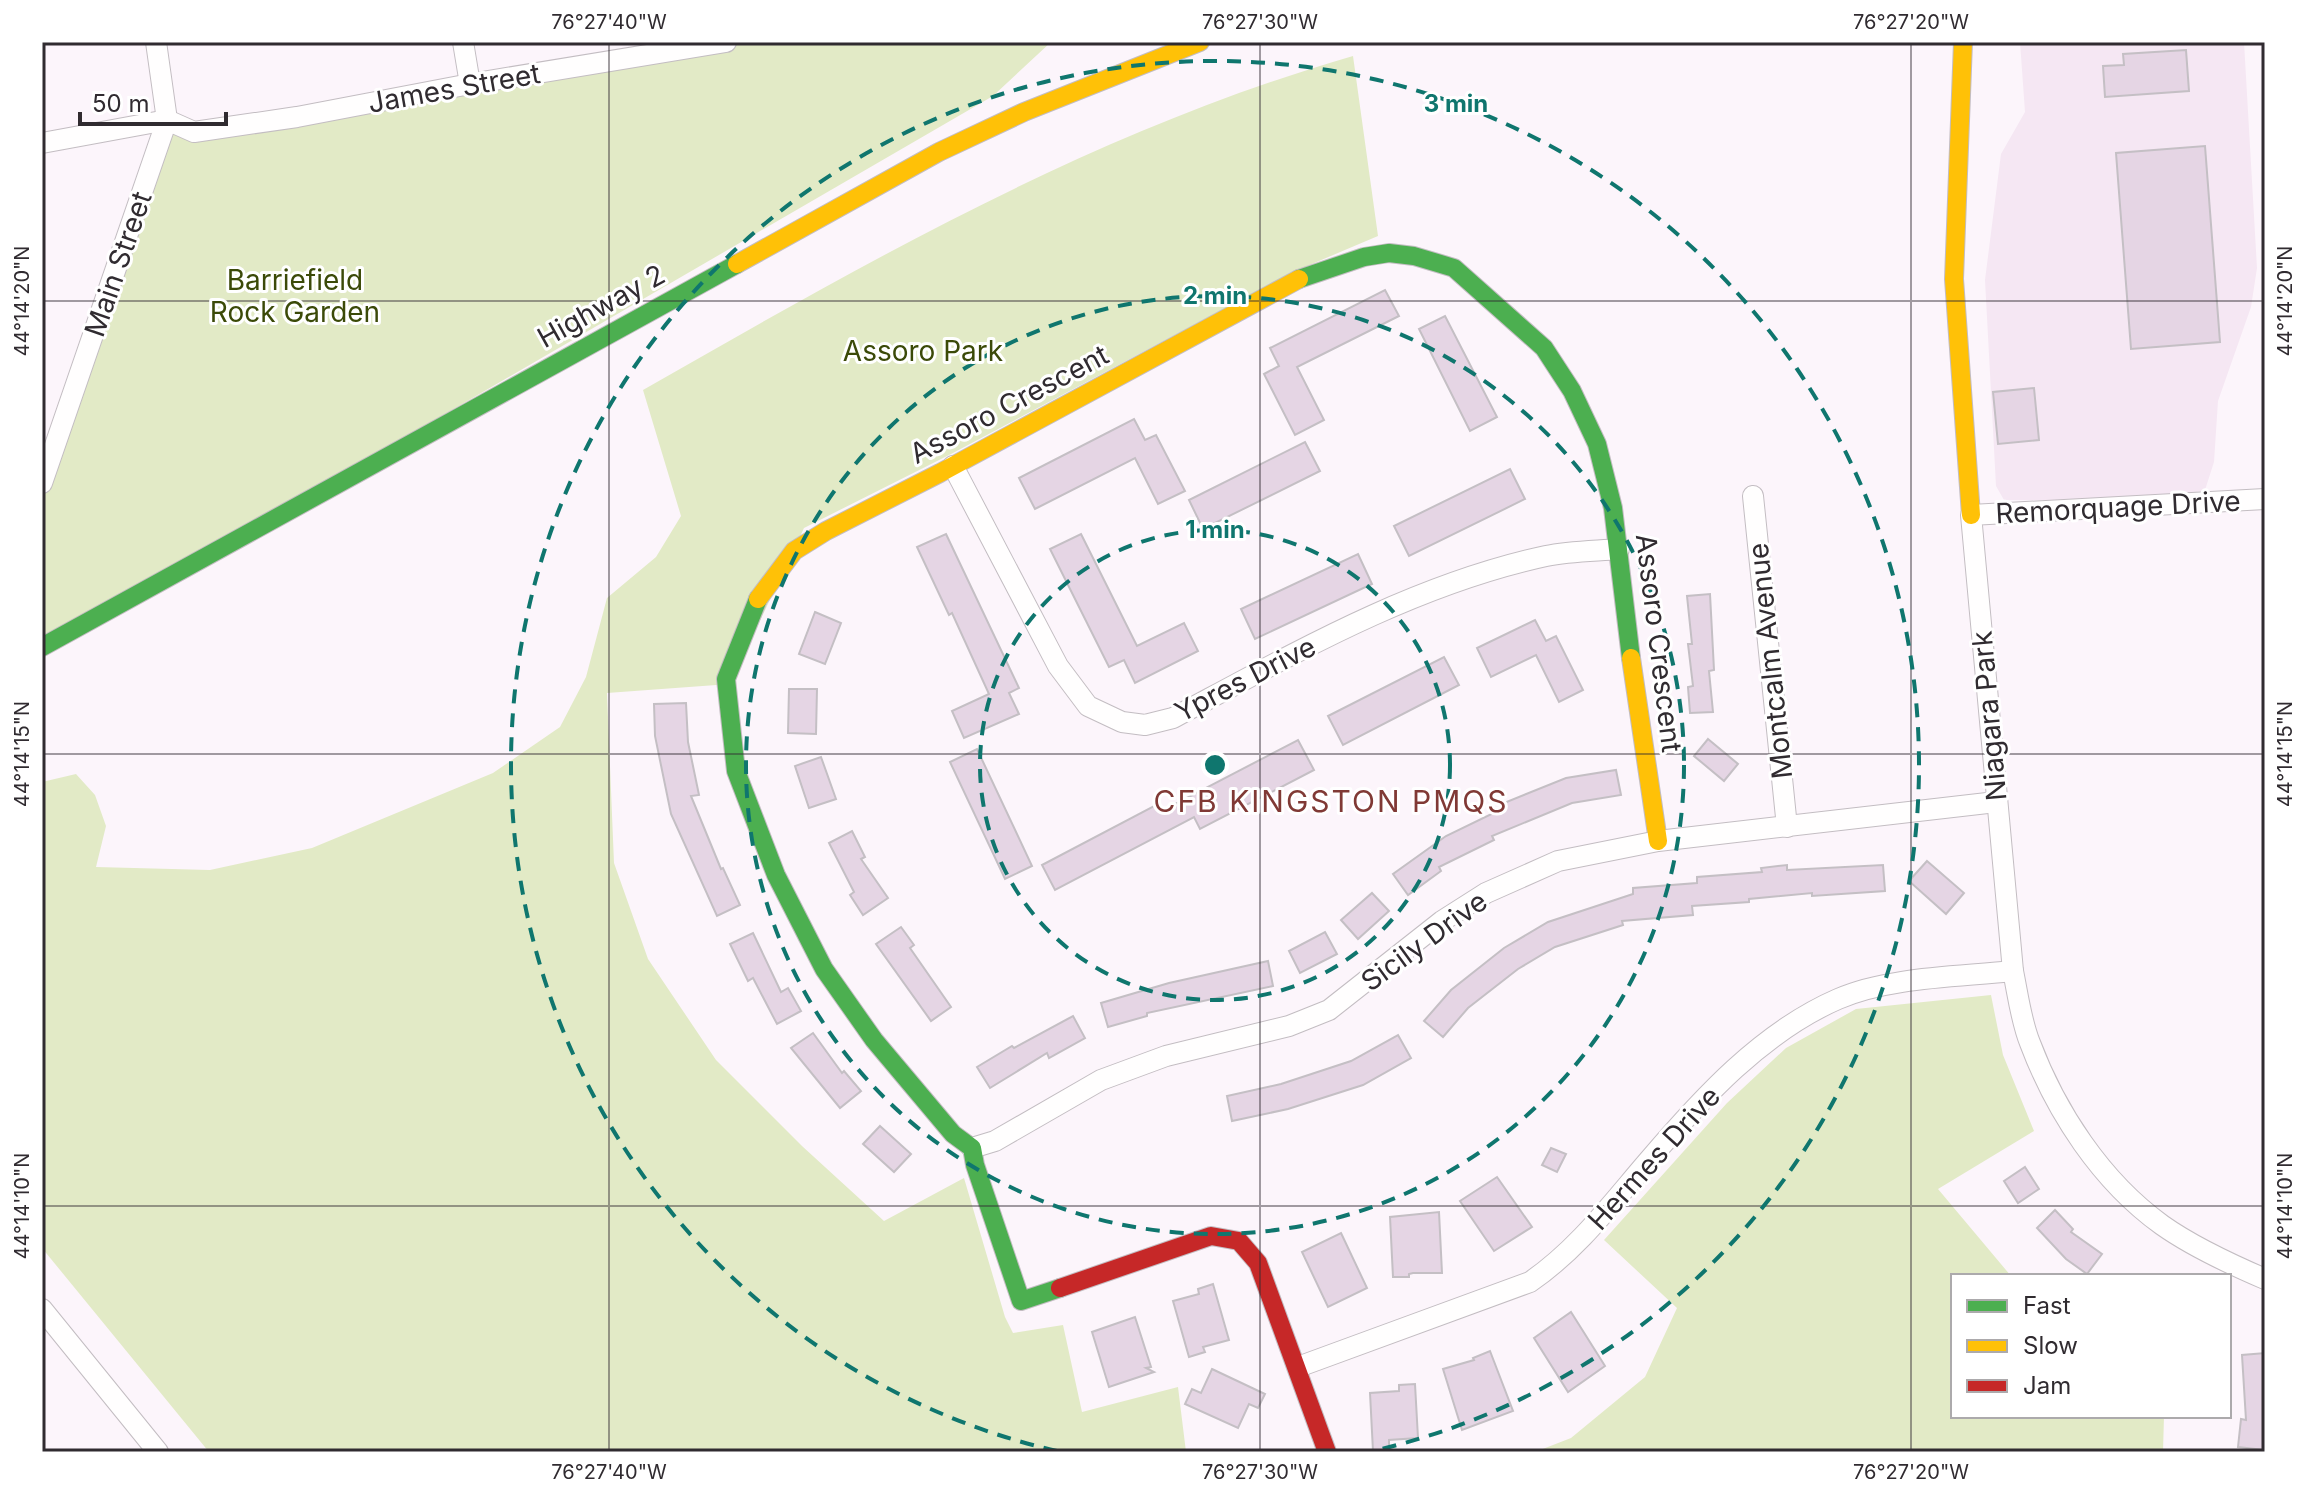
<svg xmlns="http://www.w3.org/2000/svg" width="2307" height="1494" viewBox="0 0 2307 1494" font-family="Inter,sans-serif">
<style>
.built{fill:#f5e7f3}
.green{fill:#e2eac6}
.building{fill:#e5d5e4;stroke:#c4bfc4;stroke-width:2}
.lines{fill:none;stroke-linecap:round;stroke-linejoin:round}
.street-casing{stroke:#c3bdc2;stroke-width:22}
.fast-casing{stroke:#c3bdc2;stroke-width:20}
.slow-casing{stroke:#c3bdc2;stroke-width:20}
.jam-casing{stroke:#c3bdc2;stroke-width:20}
.street{stroke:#fffefe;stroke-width:20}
.fast{stroke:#4caf50;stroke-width:18}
.slow{stroke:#ffc107;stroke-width:18}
.jam{stroke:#c62828;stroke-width:18}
.ticks{fill:none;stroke:#302b30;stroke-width:2;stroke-opacity:0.45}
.ring{fill:none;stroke:#0f766e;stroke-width:4;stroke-dasharray:14 10}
.labels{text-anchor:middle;stroke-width:6;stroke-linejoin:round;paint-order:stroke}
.street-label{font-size:28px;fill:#302b30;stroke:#fff}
.park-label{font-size:28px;fill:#3b4a08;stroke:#fff}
.neighbourhood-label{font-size:30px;letter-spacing:2px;fill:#803935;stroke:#fff}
.centre{fill:#0f766e;stroke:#fff;stroke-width:4}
.ring-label{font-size:24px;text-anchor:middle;font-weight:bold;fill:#0f766e;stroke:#fff;stroke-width:6;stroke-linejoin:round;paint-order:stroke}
.neatline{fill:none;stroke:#302b30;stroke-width:3}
.ticks-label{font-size:20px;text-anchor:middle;fill:#302b30}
</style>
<rect width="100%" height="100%" fill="#fcf5fb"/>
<polygon class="built" points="2020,42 2244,42 2257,268 2251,307 2218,401 2214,462 2205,490 2160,500 2004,500 1996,486 1985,280 2001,154 2025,112"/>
<g class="green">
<polygon points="726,42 1051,42 993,96 45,646 42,635 42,483 167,120 194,132"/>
<path d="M1353 56 1378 236 1293 272 953 453 804 528 730 684 607 693 614 863 648 959 716 1060 802 1146 884 1221 964 1178 1005 1317 1013 1333 1063 1325 1082 1412 1178 1387 1186 1452H209L42 1248V782L76 774 95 795 106 826 96 867 210 870 312 848 493 773 560 727 586 677 607 598 656 557 681 516 643 390C874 258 1095 131 1353 56Z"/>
<polygon points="1991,995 2003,1055 2034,1131 1938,1189 2011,1276 1953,1276 1953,1416 2164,1416 2163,1452 1535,1452 1571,1438 1645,1377 1677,1308 1604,1240 1727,1103 1786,1048 1856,1009"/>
</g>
<g class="building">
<polygon points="2186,50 2189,91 2105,97 2103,66 2124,65 2123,54"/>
<polygon points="2205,146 2220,342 2131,349 2116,153"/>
<polygon points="1385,290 1399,316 1297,367 1324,420 1295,435 1264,374 1279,366 1270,348"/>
<polygon points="1445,316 1497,417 1470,431 1419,329"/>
<polygon points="2034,388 2039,440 1998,444 1993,392"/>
<polygon points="1134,419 1145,440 1156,435 1185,491 1158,504 1135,458 1035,509 1019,478"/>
<polygon points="1305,442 1320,471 1203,529 1189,500"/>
<polygon points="1510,469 1525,499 1409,556 1394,526"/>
<polygon points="946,534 1019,688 1009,693 1019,714 964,738 952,711 989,694 952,613 949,615 917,547"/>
<polygon points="1081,534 1137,646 1184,623 1198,651 1135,683 1124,660 1109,667 1050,549"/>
<polygon points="1358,554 1372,584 1255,639 1241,609"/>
<polygon points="1710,594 1714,670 1709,671 1713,712 1690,713 1688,687 1693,686 1688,644 1692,644 1687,596"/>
<polygon points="815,612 841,623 825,664 799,654"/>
<polygon points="1535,620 1546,641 1556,636 1583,690 1559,702 1536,655 1491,677 1477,648"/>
<polygon points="1444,657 1459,685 1343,745 1328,716"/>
<polygon points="789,689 817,689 816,734 788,733"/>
<polygon points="686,703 688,742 699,795 691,796 721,869 723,868 740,905 717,916 671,814 655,736 654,704"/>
<polygon points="1708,739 1738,764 1724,781 1694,756"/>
<polygon points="1298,740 1314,770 1200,829 1194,817 1055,890 1042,865 1156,805 1160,812"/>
<polygon points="977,749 1032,866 1005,879 950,762"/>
<polygon points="821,757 836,799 809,808 795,766"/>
<polygon points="1616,770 1621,795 1572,803 1492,836 1494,840 1439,867 1441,871 1408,895 1393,874 1446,836 1506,807 1504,803 1566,778"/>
<polygon points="852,831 865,857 861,859 888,898 863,915 850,895 854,892 829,843"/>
<polygon points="1927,861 1964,893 1946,914 1909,881"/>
<polygon points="1787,865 1787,870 1883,865 1885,891 1812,896 1812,893 1749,899 1749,902 1692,906 1693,915 1622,921 1623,925 1555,947 1518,969 1468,1008 1443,1037 1424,1021 1451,990 1504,948 1548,922 1633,894 1633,888 1697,883 1697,877 1762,872 1761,868"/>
<polygon points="1372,893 1389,911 1358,939 1341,920"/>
<polygon points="901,927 914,945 910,948 951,1007 931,1021 876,944"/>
<polygon points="1325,932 1337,954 1300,973 1289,951"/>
<polygon points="753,933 781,992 788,988 801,1011 777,1024 753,978 748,981 730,944"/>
<polygon points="1268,961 1273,986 1147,1013 1147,1016 1108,1027 1101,1003 1169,983"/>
<polygon points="1073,1016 1085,1038 1049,1058 1047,1053 990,1088 977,1067 1012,1046 1014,1048"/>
<polygon points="813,1033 842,1073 844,1071 861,1091 840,1108 791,1048"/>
<polygon points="1398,1035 1411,1058 1363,1085 1288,1109 1232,1121 1227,1096 1281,1084 1351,1061"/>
<polygon points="880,1126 911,1154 894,1172 863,1144"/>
<polygon points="1551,1148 1566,1154 1557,1172 1542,1165"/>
<polygon points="2025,1167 2039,1189 2018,1203 2004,1181"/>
<polygon points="1497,1177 1532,1227 1494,1251 1460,1201"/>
<polygon points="2055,1210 2073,1229 2071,1232 2102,1254 2087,1274 2066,1259 2037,1228"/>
<polygon points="1439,1212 1442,1273 1413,1273 1409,1274 1409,1277 1393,1277 1390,1217"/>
<polygon points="1341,1233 1367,1288 1328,1307 1302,1252"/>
<polygon points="1213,1284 1229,1340 1203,1347 1205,1352 1189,1357 1173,1301 1199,1294 1198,1289"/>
<polygon points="1571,1312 1605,1366 1568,1392 1534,1338"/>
<polygon points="1135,1317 1151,1367 1146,1368 1154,1372 1109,1387 1092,1332"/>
<polygon points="1490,1351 1513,1411 1462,1430 1443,1369 1474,1360 1473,1358"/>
<polygon points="2265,1353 2264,1450 2238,1447 2241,1419 2246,1420 2242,1355"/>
<polygon points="1212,1369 1265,1394 1258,1408 1249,1404 1238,1428 1185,1404 1192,1389 1201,1393"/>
<polygon points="1415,1384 1418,1438 1389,1440 1389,1450 1373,1451 1370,1393 1399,1391 1399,1385"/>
</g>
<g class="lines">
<defs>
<g id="street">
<polyline points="463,42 470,84"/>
<polyline points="42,143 167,120 194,132 297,117 470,84 726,42"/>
<path d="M953 466 1058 666 1088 706 1122 722 1145 725 1173 718C1293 654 1412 585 1546 556 1569 551 1595 551 1619 549"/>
<polyline points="42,483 167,120 156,42"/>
<polyline points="1753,496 1787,827"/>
<path d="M2265 499 1971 515 2013 971C2018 995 2021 1021 2030 1043 2056 1112 2101 1181 2162 1225 2193 1247 2230 1264 2265 1279"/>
<polyline points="972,1148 995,1141 1101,1080 1166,1056 1289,1026 1329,1010 1442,921 1486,893 1558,861 1658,841 1996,802"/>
<polyline points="42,1309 158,1452"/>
<path d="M1298 1367 1530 1282C1578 1249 1611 1204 1649 1160 1702 1098 1762 1032 1838 999 1888 977 1958 977 2013 971"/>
</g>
<g id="fast">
<polyline points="1299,279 1364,257 1389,253 1414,256 1454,268 1544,348 1572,391 1597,444 1613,508 1631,658"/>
<polyline points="758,599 726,679 736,771 776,875 824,969 874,1040 953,1134 972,1148 975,1165 1021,1301 1060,1288"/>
<polyline points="42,647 737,264"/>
</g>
<g id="slow">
<polyline points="1963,42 1954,279 1971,515"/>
<polyline points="737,264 939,152 1024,112 1200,42"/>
<polyline points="758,599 794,551 826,531 940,473 1299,279"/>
<polyline points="1631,658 1658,841"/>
</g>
<polyline id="jam" points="1060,1288 1211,1236 1239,1241 1258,1263 1327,1452"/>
</defs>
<use href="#street" class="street-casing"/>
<use href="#fast" class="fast-casing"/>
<use href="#slow" class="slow-casing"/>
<use href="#jam" class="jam-casing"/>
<use href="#street" class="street"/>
<use href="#fast" class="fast"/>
<use href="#slow" class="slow"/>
<use href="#jam" class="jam"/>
</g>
<path class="ticks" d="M609 42V1452M1260 42V1452M1911 42V1452M42 301H2265M42 754H2265M42 1206H2265"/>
<g class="ring">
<circle cx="1215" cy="765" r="235"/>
<circle cx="1215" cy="765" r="469"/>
<path d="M1057 1451A704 704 0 1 1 1373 1451"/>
</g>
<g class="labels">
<g class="street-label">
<text transform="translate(454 88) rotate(-10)" y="10">James Street</text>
<text transform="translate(118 264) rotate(-71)" y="10">Main Street</text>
<text transform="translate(601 306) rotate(-29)" y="10">Highway 2</text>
<text transform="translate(1009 404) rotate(-28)" y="10">Assoro Crescent</text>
<text transform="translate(2118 507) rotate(-3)" y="10">Remorquage Drive</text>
<text transform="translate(1659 643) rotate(83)" y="10">Assoro Crescent</text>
<text transform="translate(1770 661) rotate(-96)" y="10">Montcalm Avenue</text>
<text transform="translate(1245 679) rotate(-27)" y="10">Ypres Drive</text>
<text transform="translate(1989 716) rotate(-95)" y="10">Niagara Park</text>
<text transform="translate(1424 941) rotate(-36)" y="10">Sicily Drive</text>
<text transform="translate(1654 1158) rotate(-48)" y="10">Hermes Drive</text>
</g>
<g class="park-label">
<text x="295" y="290">Barriefield<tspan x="295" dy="32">Rock Garden</tspan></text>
<text x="923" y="361">Assoro Park</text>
</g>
<g class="neighbourhood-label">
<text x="1331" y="812">CFB KINGSTON PMQS</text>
</g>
</g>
<circle cx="1215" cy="765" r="12" class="centre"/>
<g class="ring-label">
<text x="1456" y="112">3 min</text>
<text x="1215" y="304">2 min</text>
<text x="1215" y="538">1 min</text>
</g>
<rect width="2307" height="1494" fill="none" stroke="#ffffff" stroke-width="88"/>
<rect x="1951" y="1274" width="280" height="144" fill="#ffffff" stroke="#acaaac" stroke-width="2"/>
<rect x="1967" y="1300" width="40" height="12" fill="#4caf50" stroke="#acaaac" stroke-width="2"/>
<text x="2023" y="1314" font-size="24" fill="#302b30">Fast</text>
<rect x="1967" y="1340" width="40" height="12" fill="#ffc107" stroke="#acaaac" stroke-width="2"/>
<text x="2023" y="1354" font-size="24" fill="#302b30">Slow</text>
<rect x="1967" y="1380" width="40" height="12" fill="#c62828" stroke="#acaaac" stroke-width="2"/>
<text x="2023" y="1394" font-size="24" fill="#302b30">Jam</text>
<path d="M80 112v12h146v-12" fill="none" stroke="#302b30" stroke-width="4"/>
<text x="92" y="112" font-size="24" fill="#302b30" stroke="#ffffff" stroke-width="6" paint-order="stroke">50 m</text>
<rect x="44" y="44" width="2219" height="1406" class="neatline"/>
<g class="ticks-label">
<text x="609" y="29">76°27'40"W</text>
<text x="1260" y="29">76°27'30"W</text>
<text x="1911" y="29">76°27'20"W</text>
<text transform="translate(22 301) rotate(-90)" y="7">44°14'20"N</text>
<text transform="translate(2285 301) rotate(-90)" y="7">44°14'20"N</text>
<text transform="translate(22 754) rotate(-90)" y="7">44°14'15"N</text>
<text transform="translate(2285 754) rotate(-90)" y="7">44°14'15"N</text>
<text transform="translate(22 1206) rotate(-90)" y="7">44°14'10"N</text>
<text transform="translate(2285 1206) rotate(-90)" y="7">44°14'10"N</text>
<text x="609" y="1479">76°27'40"W</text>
<text x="1260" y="1479">76°27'30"W</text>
<text x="1911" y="1479">76°27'20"W</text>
</g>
</svg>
